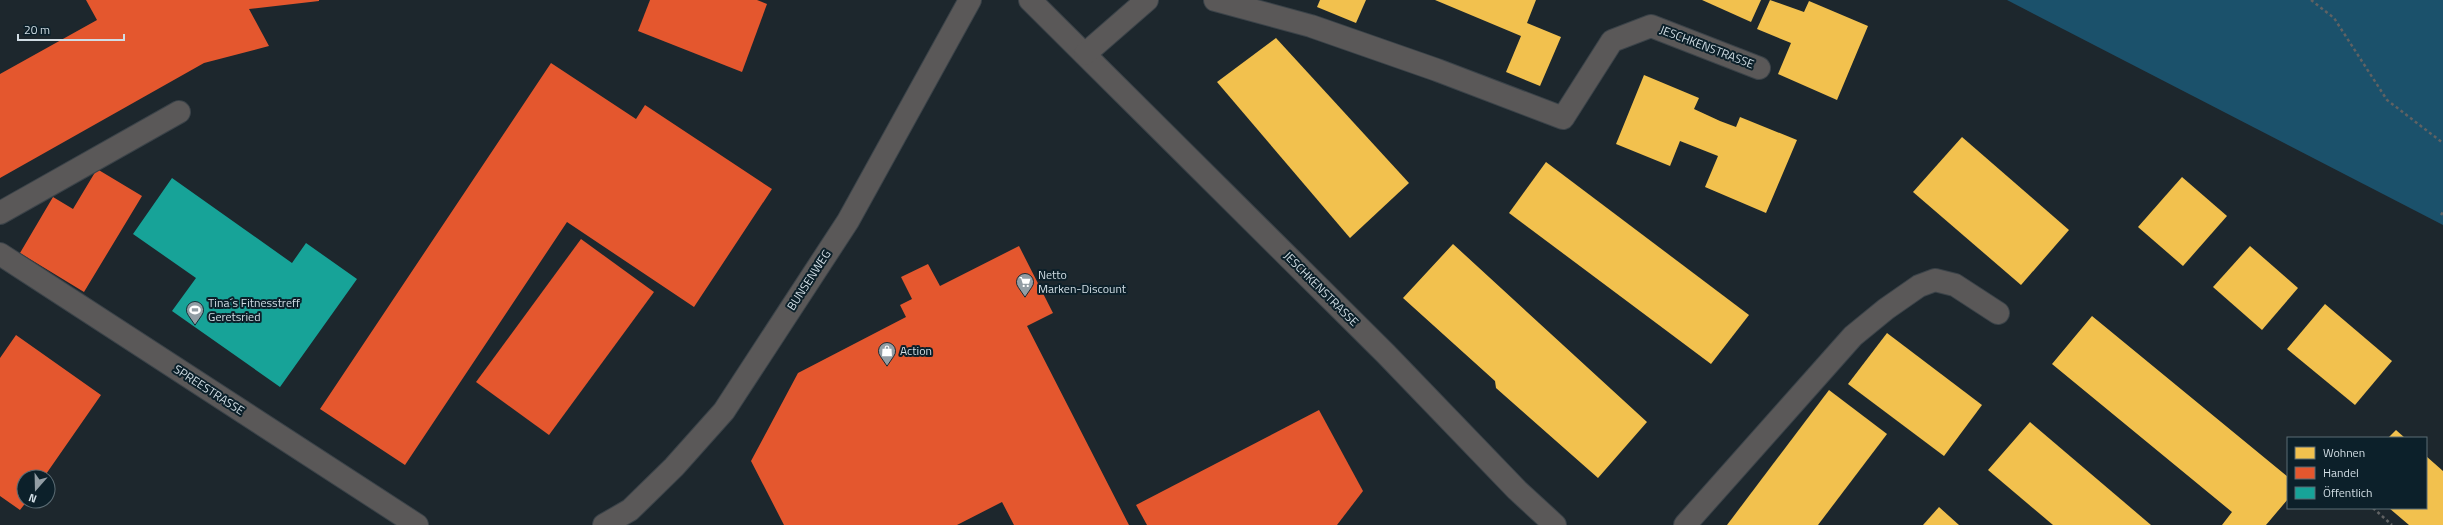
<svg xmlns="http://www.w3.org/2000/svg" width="2443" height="525" viewBox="0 0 2443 525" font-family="'Titillium Web',sans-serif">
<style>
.forest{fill:#1b516b}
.homes{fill:#f2c14e}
.shops{fill:#e4572e}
.public{fill:#17a398}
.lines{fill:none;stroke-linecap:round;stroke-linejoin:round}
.minor-casing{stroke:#3b4349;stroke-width:24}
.path{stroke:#606263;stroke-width:2.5;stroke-dasharray:3 3;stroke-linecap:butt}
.minor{stroke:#5a5858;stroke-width:22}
.labels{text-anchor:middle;stroke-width:4;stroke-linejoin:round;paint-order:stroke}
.street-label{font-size:12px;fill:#d1dde4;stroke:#0c202a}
.poi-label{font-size:12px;fill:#d1dde4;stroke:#0c202a;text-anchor:start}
</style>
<rect width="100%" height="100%" fill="#1d272d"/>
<polygon class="forest" points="2007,0 2443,0 2443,225"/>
<g class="homes">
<polygon points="1320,0 1366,0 1356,23 1317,7"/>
<polygon points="1435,0 1536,0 1527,23 1561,37 1540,86 1506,72 1521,36"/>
<polygon points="1702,0 1761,0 1751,22"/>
<polygon points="1770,0 1804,12 1809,1 1868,26 1837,100 1778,74 1791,43 1757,29"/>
<polygon points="1276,38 1409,183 1350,238 1217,82"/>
<polygon points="1644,75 1699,98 1694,109 1720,121 1736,127 1740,117 1797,140 1766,213 1705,187 1718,156 1680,141 1670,166 1616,144"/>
<polygon points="1962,137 2069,230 2021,285 1913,192"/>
<polygon points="1546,162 1749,315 1711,364 1509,213"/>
<polygon points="2182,177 2227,216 2183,266 2138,227"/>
<polygon points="1453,244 1647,422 1598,478 1496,388 1495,381 1403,298"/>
<polygon points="2250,246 2298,288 2262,330 2213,287"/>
<polygon points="2325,304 2392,361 2355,405 2287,349"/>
<polygon points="2092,316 2288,477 2288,499 2266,525 2222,525 2232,512 2052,364"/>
<polygon points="1887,333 1982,405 1944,456 1848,384"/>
<polygon points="1829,390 1887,434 1818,525 1727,525"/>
<polygon points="2030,422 2151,525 2053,525 1988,470"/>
<polygon points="2396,430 2405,438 2388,438"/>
<polygon points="2426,456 2443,471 2443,525 2409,525 2389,508 2426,508"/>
<polygon points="1939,507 1959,525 1923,525"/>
</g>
<g class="shops">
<polygon points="86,0 319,0 319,1 249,9 269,46 204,63 0,178 0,74 97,20"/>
<polygon points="650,0 757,0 767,4 742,72 638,31"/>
<polygon points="551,63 636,119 645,105 772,189 694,307 567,222 405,465 320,409"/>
<polygon points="97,169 142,196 84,292 20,253 53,197 73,209"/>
<polygon points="581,239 654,292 549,435 476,382"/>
<polygon points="1019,246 1053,313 1027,326 1129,525 1014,525 1002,502 957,525 784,525 751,461 798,373 906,317 900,305 912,299 901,277 928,264 940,286"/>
<polygon points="16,335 101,395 44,477 24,477 24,501 27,501 20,510 0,496 0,358"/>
<polygon points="1319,410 1363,491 1337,525 1147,525 1136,505"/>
</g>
<polygon class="public" points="172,178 292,263 306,243 357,279 280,387 172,311 196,278 133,234"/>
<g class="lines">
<defs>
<g id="minor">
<polyline points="1030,0 1386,354 1517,490 1555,525"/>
<polyline points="1215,0 1311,26 1437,70 1563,118 1612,41 1651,26 1759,68"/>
<polyline points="1085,54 1147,0"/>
<polyline points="0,213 179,112"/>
<polyline points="0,254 417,525"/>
<polyline points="604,525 630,510 674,467 724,411 848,221 970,0"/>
<polyline points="1685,525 1853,336 1886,309 1919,286 1935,280 1955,285 1998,313"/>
</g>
</defs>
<use href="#minor" class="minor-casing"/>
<g class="path">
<polyline points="2311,0 2334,18 2387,100 2443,143"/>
<polyline points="2441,215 2443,212"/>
<polyline points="2373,508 2392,525"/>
</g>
<use href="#minor" class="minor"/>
</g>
<defs>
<symbol id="supermarket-pin" viewBox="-11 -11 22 30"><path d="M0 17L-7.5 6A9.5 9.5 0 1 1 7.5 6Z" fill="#929da4" stroke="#0c202a"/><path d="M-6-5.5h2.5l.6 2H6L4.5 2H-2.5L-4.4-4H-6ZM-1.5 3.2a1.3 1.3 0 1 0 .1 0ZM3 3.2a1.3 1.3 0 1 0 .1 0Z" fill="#fff"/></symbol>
<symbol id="stadium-pin" viewBox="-11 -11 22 30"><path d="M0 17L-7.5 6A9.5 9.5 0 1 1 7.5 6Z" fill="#929da4" stroke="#0c202a"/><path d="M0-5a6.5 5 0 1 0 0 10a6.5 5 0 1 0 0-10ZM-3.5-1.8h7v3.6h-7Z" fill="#fff"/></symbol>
<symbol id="shop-pin" viewBox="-11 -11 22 30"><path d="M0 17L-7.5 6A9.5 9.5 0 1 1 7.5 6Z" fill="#929da4" stroke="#0c202a"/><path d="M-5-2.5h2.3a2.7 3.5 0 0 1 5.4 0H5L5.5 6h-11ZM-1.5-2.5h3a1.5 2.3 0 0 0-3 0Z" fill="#fff"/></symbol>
</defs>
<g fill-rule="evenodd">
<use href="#supermarket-pin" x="1015" y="272" width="20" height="27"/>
<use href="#stadium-pin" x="185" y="300" width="20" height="27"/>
<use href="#shop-pin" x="877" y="341" width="20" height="27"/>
</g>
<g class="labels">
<g class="street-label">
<text transform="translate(1707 47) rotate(21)" y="4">JESCHKENSTRASSE</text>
<text transform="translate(809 280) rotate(-57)" y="4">BUNSENWEG</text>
<text transform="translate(1321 289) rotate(45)" y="4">JESCHKENSTRASSE</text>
<text transform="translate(209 390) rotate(33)" y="4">SPREESTRASSE</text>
</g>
<g class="poi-label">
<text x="1038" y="279">Netto<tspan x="1038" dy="14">Marken-Discount</tspan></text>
<text x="208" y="307">Tina´s Fitnesstreff<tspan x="208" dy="14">Geretsried</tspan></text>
<text x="900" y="355">Action</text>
</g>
</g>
<rect x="2287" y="437" width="140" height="72" fill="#0c202a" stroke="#5b6c74"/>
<rect x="2295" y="447" width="20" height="12" fill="#f2c14e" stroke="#5b6c74"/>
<text x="2323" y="457" font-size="12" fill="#d1dde4">Wohnen</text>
<rect x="2295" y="467" width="20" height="12" fill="#e4572e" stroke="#5b6c74"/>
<text x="2323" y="477" font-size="12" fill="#d1dde4">Handel</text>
<rect x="2295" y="487" width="20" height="12" fill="#17a398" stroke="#5b6c74"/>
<text x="2323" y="497" font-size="12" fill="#d1dde4">Öffentlich</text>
<g transform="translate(36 489) rotate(200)"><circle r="19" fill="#0c202a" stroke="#5b6c74"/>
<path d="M0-3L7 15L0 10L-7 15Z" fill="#929da4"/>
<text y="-6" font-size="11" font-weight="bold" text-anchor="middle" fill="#d1dde4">N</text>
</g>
<path d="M18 34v6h106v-6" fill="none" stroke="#d1dde4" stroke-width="2"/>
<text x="24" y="34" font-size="12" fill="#d1dde4" stroke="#0c202a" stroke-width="3" paint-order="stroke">20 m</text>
</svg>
